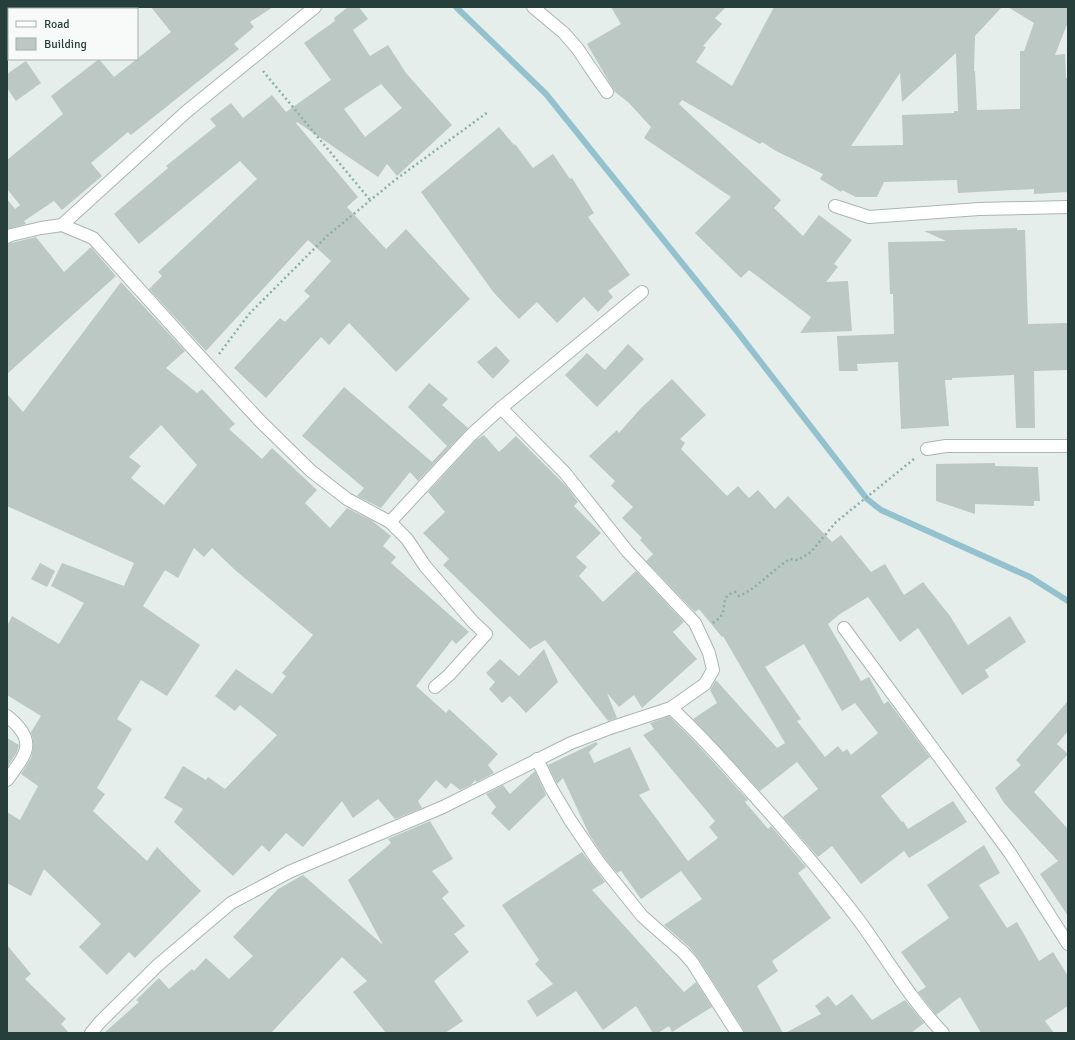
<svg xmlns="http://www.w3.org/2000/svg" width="1075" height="1040" viewBox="0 0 1075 1040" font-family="Signika,sans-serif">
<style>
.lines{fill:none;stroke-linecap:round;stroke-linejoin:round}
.stream{stroke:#93c1ce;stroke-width:6}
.building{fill:#bcc8c4;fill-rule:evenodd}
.minor-casing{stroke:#a9b6b2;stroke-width:14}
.path{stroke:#89afa6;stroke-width:2.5;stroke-dasharray:2 3;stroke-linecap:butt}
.minor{stroke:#fff;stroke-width:12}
</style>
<rect width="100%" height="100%" fill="#e6eeeb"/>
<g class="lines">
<polyline class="stream" points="456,7 546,94 736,330 867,499 881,510 1030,577 1068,601"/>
</g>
<g class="building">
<polygon points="151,7 273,7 250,22 254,27 234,44 239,49 131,135 128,132 91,163 102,176 62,210 54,201 24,221 26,224 7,229 7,199 15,209 20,205 7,189 7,160 63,114 51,96 99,59 114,77 171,32"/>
<path d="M348 7H359L368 19 353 30 370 56 388 45 406 73 452 125 397 176 387 164 378 177 297 122 296 123 358 197 347 207 386 249 406 229 470 299 396 372 349 323 329 345 321 337 266 398 234 368 280 318 285 322 310 296 304 291 331 261 308 240 206 351 149 289 162 276 158 272 257 179 240 161 139 244 114 214 168 168 166 166 216 126 210 119 231 103 243 118 272 95 286 112 331 80 304 43 335 21 334 18ZM381 84 402 108 365 137 344 109Z"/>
<path d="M611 7H726L715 18 722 24 703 46 706 47 696 62 732 86 774 7H1002L975 36 974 71H975L977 110 1020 109V51H1024L1034 23 1008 7H1068V22L1055 55 1065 54 1066 78H1068V192L1034 194V189L958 193 957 180 884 182 877 197H856L842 190 841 192 820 179 823 174 776 151 762 142 760 144 682 100 679 104 781 200 774 208 803 236 819 215 852 240 834 264 838 267 826 282 848 281 852 331 800 333 811 317 749 270 741 278 695 233 731 197 644 138 651 127 629 103 615 92 587 44 621 24ZM956 53 958 111H954V113L902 115 903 145 851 146 900 73 902 102Z"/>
<polygon points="26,61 41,83 16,101 7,88 7,74"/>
<polygon points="499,127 514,145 515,144 533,168 553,154 570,179 572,178 594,213 588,217 630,275 608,291 613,297 598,312 584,297 557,323 537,302 519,319 494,293 421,192"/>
<polygon points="1017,228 1017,230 1025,230 1028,324 1068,323 1068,370 1034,371 1035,428 1016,428 1014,375 952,378 952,380 945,380 949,426 901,429 898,362 857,364 858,371 839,371 837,336 894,334 893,294 890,294 888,242 946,241 924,231"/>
<polygon points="36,237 64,272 91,247 116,276 7,374 7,244"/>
<path d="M121 282 185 351 166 368 197 393 202 389 235 424 229 429 262 459 272 448 317 490 305 503 330 528 347 508 371 520 391 536 383 546 396 557 391 563 469 632 456 644 452 640 416 686 446 713 449 709 498 754 488 765 494 773 477 782 475 780 471 785 460 790 451 783 446 789 436 780 418 801 422 808 395 819 378 799 353 818 342 801 303 847 286 833 269 852 262 845 233 876 174 822 183 809 164 798 183 766 206 780 208 777 225 789 277 735 240 705 235 711 215 696 236 669 272 694 286 676 282 673 313 635 235 570 212 548 204 557 194 548 178 578 165 570 143 606 200 645 167 696 141 680 117 719 132 729 97 788 105 794 93 811 147 861 157 847 201 891 135 958 129 952 107 975 79 947 101 924 44 869 31 896 7 883V812L20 820 38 786 21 774 31 758 33 749V740L31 732 41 716 7 695V626L12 616 59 644 84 603 51 586 62 563 124 586 134 563 7 506V394L23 412ZM161 425 197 465 164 505 131 478 141 466 129 457Z"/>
<polygon points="628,344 644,359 597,407 565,375 587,353 605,370"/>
<polygon points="496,346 510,361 493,379 477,362"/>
<path d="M672 379 706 415 680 439 685 443 681 449 727 496 738 486 749 498 758 490 775 509 788 496 832 542 841 535 871 572 885 564 904 595 923 582 950 616 968 645 1010 616 1026 642 985 670 989 677 962 695 918 628 900 642 868 597 840 614 828 624 861 681 869 677 884 704 888 701 930 757 881 796 902 822 903 821 908 829 953 801 967 822 909 858 904 851 861 884 832 846 818 857 783 817 818 789 797 762 760 791 693 719 717 703 710 690 716 680 777 748 785 743 723 636 722 637 699 609 695 612 646 561 653 554 640 540 642 538 622 518 633 507 611 486 615 481 589 456 617 430 619 433 641 408ZM804 644 842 711 855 703 878 733 851 755 847 749 843 752 838 746 825 757 797 721 801 719 765 667Z"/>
<polygon points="429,383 448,399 442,405 468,428 418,481 410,472 381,508 357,496 364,488 302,436 344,387 432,462 447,446 408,407"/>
<polygon points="484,435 499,452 516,436 567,487 578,502 574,506 601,533 576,557 587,567 579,576 603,602 636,571 684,622 673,632 697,659 642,708 634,695 619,707 607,693 617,718 608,721 545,640 530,649 443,565 449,559 423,533 445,512 428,492 476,440"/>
<polygon points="995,463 995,466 1038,467 1040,501 1034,501 1034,506 975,504 975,514 936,501 936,464"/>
<polygon points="40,563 55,571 47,587 31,579"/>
<polygon points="544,649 558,682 526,713 510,696 502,703 489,689 495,682 486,673 500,659 519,676"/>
<polygon points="1068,701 1068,731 1057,744 1068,754 1034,792 1068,829 1068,916 1040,874 1058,861 1004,803 995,788 1021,765 1016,760"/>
<polygon points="669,716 697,744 748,800 745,802 768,829 771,826 806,867 798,873 831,918 772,961 778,971 757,986 783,1033 744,1033 743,1029 698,958 689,947 664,925 702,899 681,871 641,899 621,871 617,873 604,857 589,834 563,778 557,784 548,765 596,742 598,744 589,752 594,763 630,747 650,790 639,795 688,861 718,838 709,827 715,821 643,735 654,729 650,723"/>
<polygon points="7,738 19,745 17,752 8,766 7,765"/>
<polygon points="535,771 546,795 509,831 491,813 496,807 486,794 503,785 510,794"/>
<polygon points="430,821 453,859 432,871 449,892 442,898 465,926 454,934 469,952 434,981 463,1021 445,1033 386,1033 353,992 367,981 342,957 271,1033 104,1033 139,1002 136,1000 159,978 169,989 192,969 194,971 206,958 229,979 253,956 233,937 278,889 303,875 383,945 348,880 391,843 388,839"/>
<polygon points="984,845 1000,873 979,885 1007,928 1017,922 1039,961 1053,952 1068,976 1068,1006 1045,1021 1054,1033 981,1033 960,997 936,1015 918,992 926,987 901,952 949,918 927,885"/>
<polygon points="582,852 605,882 592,890 684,992 696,982 712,1007 672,1032 669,1026 658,1033 653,1033 636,1006 603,1030 576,991 537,1017 527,1001 553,984 535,964 539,960 502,905"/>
<polygon points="7,945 31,974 25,979 66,1019 61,1024 69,1033 7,1033"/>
<polygon points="852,994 872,1020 905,1000 924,1023 911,1033 785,1033 821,1014 815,1006 828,996 836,1006"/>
</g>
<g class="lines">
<defs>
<g id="minor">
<polyline points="533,7 564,33 577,48 607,92"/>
<polyline points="835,206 869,217 979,209 1068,207"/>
<polyline points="62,225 186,112 315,7"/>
<polyline points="7,237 11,235 41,228 62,225 93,238 196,352 260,421 311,471 347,499 390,522 407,539 425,566 473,622 486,634 449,675 435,687"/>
<polyline points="927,449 946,446 1068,446"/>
<polyline points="390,522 471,435 501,408 642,292"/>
<polyline points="844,628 1010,853 1068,944"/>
<path d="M671 708C700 734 725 763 751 792 787 832 825 876 858 919 886 957 910 999 943 1033"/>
<path d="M7 716C38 741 27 753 7 780"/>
<polyline points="537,759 551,788 570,820 598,861 642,916 684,953 692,962 737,1033"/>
<polyline points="91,1033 100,1022 158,965 231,903 289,872 443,807 571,743 613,727 671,708 705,684 713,670 709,653 695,623 628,552 565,473 501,408"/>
</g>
</defs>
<use href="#minor" class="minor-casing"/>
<g class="path">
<polyline points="263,71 370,200"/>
<polyline points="219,354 249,314 327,236 395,180 488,112"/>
<path d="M713 623C715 621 720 619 721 616 727 607 720 596 735 592L739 596C759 587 772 570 790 559L798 560 811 552 836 522 914 459"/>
</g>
<use href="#minor" class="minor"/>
</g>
<rect width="1075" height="1040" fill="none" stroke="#263f3a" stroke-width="16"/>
<rect x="8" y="8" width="130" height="52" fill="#f7faf9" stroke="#a3afad"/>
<rect x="16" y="21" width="20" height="6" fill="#ffffff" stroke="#a3afad"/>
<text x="44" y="28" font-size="12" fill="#263f3a">Road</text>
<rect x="16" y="38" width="20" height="12" fill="#bcc8c4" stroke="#a3afad"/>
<text x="44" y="48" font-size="12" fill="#263f3a">Building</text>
</svg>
